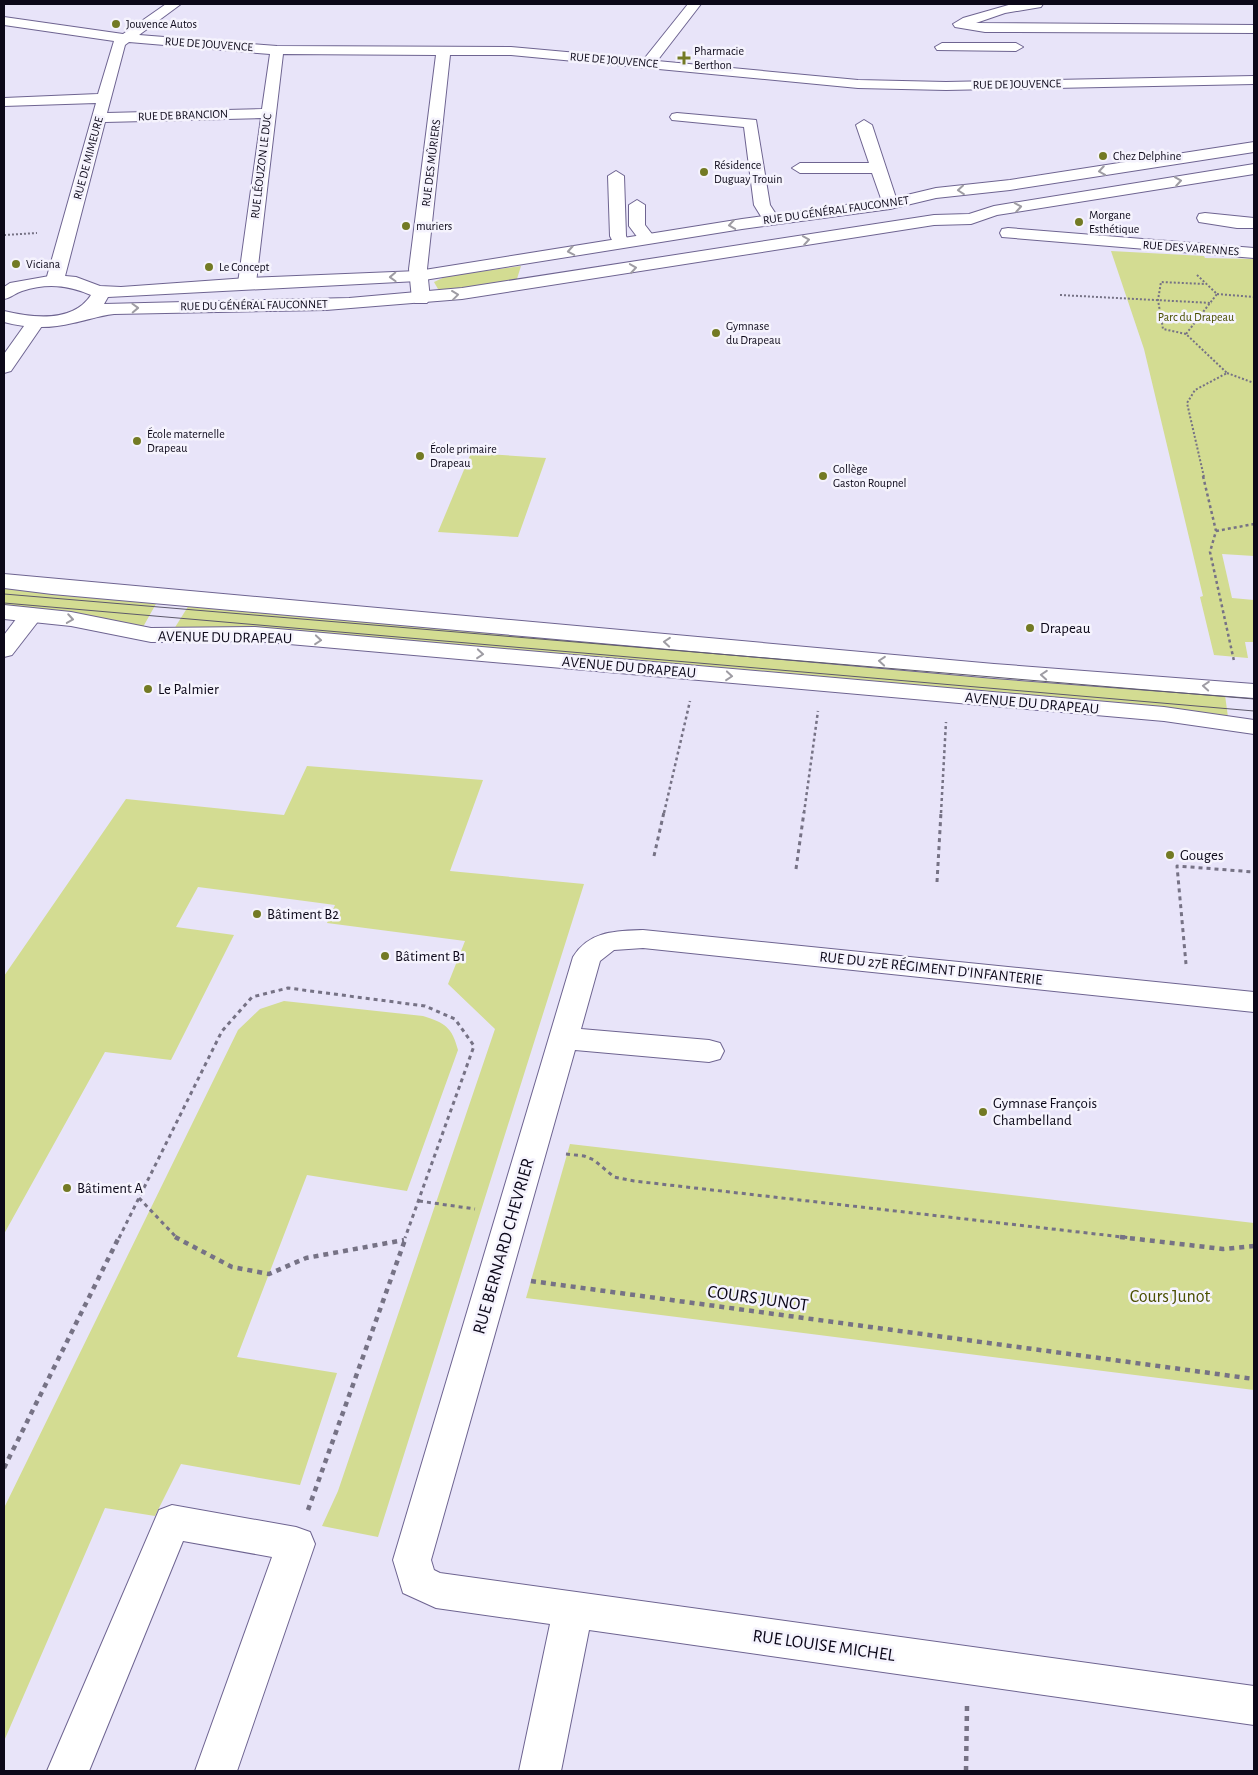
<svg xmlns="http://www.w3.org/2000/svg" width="1258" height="1775" viewBox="0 0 1258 1775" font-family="'Alegreya Sans',sans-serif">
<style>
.green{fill:#d3dc92}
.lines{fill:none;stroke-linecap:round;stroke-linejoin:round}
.minor-casing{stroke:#6e6491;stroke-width:2}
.major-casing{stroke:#6e6491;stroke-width:2}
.path-far3{stroke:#767285;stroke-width:2;stroke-dasharray:2 2;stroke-linecap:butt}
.path-far2{stroke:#767285;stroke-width:2.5;stroke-dasharray:3 3;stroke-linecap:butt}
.path-far1{stroke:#767285;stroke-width:3;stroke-dasharray:4 4;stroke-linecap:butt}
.path{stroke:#767285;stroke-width:4.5;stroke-dasharray:5 5;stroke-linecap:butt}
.minor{fill:#fff;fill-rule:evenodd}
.major{fill:#fff;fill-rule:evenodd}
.tram{stroke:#5d596b;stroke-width:1}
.oneway{stroke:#9e9ca3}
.poi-dot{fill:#737a24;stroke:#f5f3fd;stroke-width:2}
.labels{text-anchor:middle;stroke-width:5;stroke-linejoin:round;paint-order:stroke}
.far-poi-label{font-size:12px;fill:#0c0819;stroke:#f5f3fd;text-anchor:start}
.far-street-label{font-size:12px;fill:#0c0819;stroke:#f5f3fd}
.far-park-label{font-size:12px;fill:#4a4f00;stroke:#f5f3fd}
.poi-label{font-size:15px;fill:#0c0819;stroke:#f5f3fd;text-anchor:start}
.street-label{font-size:15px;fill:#0c0819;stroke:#f5f3fd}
.near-street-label{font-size:18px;fill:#0c0819;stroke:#f5f3fd}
.near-park-label{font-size:18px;fill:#4a4f00;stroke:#f5f3fd}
</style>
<rect width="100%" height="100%" fill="#e8e4f9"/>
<g class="green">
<polygon points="1111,251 1204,256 1205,258 1254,259 1254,556 1222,554 1232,598 1254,600 1254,642 1245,642 1248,658 1214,655 1200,597 1203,596 1144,349"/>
<polygon points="521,266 516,282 446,291 438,289 434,282 447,276"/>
<polygon points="471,453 546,458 518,537 438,532"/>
<polygon points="4,586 25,588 157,602 143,627 74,613 4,606"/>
<polygon points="189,605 1225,695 1228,717 1160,707 174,629"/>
<polygon points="307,766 483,780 450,871 584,884 378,1537 322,1526 338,1491 495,1029 448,984 465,941 327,923 335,905 198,887 176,927 234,935 171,1060 105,1052 4,1234 4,976 126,799 284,815"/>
<path d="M284 1001 423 1016C445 1023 452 1027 458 1050L407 1191 307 1175 237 1357 337 1373 300 1485 181 1464 155 1516 105 1508 4 1741V1508L238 1030 260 1009Z"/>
<polygon points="570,1144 1254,1223 1254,1390 526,1298"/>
</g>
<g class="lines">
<defs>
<g id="minor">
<path d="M166 4H181L139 35 277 46 511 47 644 59 688 4H701L657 61 858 80 946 82 1254 76V84L946 90 858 88 511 55H450L427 269 430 299 427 303H415L412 299 409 269 436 55 283 54 256 283 253 287H241L238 283 261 118 105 122 64 280 61 284H49L46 280 96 103 4 106V98L98 94 114 41 4 25V17L123 34ZM129 42 270 54 262 109 107 113 125 45Z"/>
<polygon points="1012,4 1043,4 1041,7 1005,13 976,23 1254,25 1254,33 985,32 955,27 953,24 963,18"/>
<polygon points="942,43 1016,43 1023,47 1016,51 937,50 935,47"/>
<polygon points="677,113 756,120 770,205 779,219 777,223 765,223 754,205 744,127 672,120 670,117 672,114"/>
<polygon points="864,120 872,125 898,204 896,207 884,207 872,173 800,173 792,168 800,163 869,163 856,125"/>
<polygon points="616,171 624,176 626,236 629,242 627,246 615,246 610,236 608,176"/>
<polygon points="637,200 645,205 645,225 655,238 653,242 641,242 629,226 629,205"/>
<polygon points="1205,213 1254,218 1254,228 1237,228 1199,222 1197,218 1199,214"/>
<polygon points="1008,228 1254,248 1254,258 1002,237 1000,233 1002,229"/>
<polygon points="35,318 41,319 44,323 11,371 4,373 4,354 29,319"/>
<polygon points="31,608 39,610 43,615 12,655 4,657 4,635 23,610"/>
<path d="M643 930 1254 992V1012L643 948 614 950 600 961 581 1029 709 1040 720 1043 724 1051 720 1059 709 1062 575 1050 431 1560 434 1570 440 1573 1254 1686V1725L589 1630 561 1771H519L550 1624 436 1608 403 1593 393 1560 573 957C589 931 615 931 643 930Z"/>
<polygon points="172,1505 296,1527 310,1532 315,1544 237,1771 195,1771 272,1557 183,1541 89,1771 47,1771 159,1510"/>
</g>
<g id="major">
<path d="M1254 142V152L1010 190 936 198 890 209 742 229 418 281 108 297 104 304 349 298 462 288 934 215 969 214 994 206 1254 164V174L997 215 971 224 934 225 462 299 326 310 114 314C98 316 88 320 73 323 50 329 26 328 4 322V311C33 318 73 323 91 295 67 285 47 283 22 291 15 293 11 298 4 299V287L10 283 55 275 76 277 100 286 121 287 247 278 418 271 742 219 890 199 936 188 1010 180Z"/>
<polygon points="4,574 994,664 1254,684 1254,698 994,678 52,594 4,588"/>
<polygon points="4,605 71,612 151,628 255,627 1164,707 1254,720 1254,734 1164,721 255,641 151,642 71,626 4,619"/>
</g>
</defs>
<use href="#minor" class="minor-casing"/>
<use href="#major" class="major-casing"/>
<g class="path-far3">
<polyline points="4,235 37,233"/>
<polyline points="1197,275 1217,294 1186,334 1227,373 1195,390 1187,403 1204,477"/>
<polyline points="1217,294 1254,297"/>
<polyline points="1060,295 1212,303"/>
<polyline points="1186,334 1163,329 1158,300 1161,282 1205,284"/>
<polyline points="1227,373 1254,383"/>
</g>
<g class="path-far2">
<polyline points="1203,476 1216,531 1210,552 1234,661"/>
<polyline points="1216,531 1254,524"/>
<polyline points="664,813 690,701"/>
<polyline points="804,813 818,711"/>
<polyline points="941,813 946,722"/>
</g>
<g class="path-far1">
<polyline points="654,856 664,812"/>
<polyline points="796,869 804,812"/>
<polyline points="937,882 941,812"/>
<polyline points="1186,964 1177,866 1254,872"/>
<polyline points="566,1154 584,1156 594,1160 614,1177 634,1181 1131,1238"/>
<polyline points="139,1198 177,1238"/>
<polyline points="419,1201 475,1209"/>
<polyline points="119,1238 222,1031 252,997 288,988 425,1006 455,1019 474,1046 405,1238"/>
</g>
<g class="path">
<polyline points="175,1237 232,1267 269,1274 306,1258 404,1240"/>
<polyline points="1120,1237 1223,1249 1254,1246"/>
<polyline points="531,1281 1254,1379"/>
<polyline points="4,1468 119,1237"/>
<polyline points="308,1510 406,1237"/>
<polyline points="966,1771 967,1706"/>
</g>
<use href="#minor" class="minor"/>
<use href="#major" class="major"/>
<g class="tram">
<polyline points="4,594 1254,699"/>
<polyline points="4,603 1254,711"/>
</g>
</g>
<defs><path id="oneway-chevron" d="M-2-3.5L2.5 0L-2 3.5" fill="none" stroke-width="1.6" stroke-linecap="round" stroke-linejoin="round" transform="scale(1.25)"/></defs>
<g class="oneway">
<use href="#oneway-chevron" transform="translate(1102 171) rotate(171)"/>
<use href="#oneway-chevron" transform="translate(1178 181) rotate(-9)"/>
<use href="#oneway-chevron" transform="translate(961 190) rotate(175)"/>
<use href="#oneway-chevron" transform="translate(1018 207) rotate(-10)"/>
<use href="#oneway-chevron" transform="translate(732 225) rotate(171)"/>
<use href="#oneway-chevron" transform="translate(806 240) rotate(-9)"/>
<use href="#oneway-chevron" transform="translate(571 251) rotate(170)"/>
<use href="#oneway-chevron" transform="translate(633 268) rotate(-9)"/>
<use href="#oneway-chevron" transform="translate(393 277) rotate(178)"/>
<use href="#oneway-chevron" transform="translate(455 295) rotate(-7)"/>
<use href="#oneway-chevron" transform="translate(135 308) rotate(-2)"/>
<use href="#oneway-chevron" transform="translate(70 619) rotate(9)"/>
<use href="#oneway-chevron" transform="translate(318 640) rotate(5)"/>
<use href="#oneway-chevron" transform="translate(667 642) rotate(-175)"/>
<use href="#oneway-chevron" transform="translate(480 654) rotate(5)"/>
<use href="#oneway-chevron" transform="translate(882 661) rotate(-175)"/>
<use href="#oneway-chevron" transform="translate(1044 675) rotate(-176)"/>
<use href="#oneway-chevron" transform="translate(729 676) rotate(5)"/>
<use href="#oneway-chevron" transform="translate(1206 686) rotate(-176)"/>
</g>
<g class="poi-dot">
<circle cx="116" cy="24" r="5"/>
<path d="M681.5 50.5h5v5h5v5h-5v5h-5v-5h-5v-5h5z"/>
<circle cx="1103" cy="156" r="5"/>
<circle cx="704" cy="172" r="5"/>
<circle cx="1079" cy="222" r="5"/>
<circle cx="406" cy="226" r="5"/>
<circle cx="16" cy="264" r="5"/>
<circle cx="209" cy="267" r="5"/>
<circle cx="716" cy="333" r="5"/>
<circle cx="137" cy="441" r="5"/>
<circle cx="420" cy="456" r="5"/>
<circle cx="823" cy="476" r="5"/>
<circle cx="1030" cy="628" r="5"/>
<circle cx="148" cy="689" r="5"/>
<circle cx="1170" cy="855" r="5"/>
<circle cx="257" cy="914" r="5"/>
<circle cx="385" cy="956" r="5"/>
<circle cx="983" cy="1112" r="5"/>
<circle cx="67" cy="1188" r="5"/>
</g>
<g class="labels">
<g class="far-poi-label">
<text x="126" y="28">Jouvence Autos</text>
<text x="694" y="55">Pharmacie<tspan x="694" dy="14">Berthon</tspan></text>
<text x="1113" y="160">Chez Delphine</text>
<text x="714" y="169">Résidence<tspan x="714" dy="14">Duguay Trouin</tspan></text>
<text x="1089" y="219">Morgane<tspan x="1089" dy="14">Esthétique</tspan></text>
<text x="416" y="230">muriers</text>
<text x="26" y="268">Viciana</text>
<text x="219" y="271">Le Concept</text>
<text x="726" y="330">Gymnase<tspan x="726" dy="14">du Drapeau</tspan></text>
<text x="147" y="438">École maternelle<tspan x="147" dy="14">Drapeau</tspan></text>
<text x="430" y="453">École primaire<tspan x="430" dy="14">Drapeau</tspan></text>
<text x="833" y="473">Collège<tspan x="833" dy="14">Gaston Roupnel</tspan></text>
</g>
<g class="far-street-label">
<text transform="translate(209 44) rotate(4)" y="4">RUE DE JOUVENCE</text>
<text transform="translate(614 60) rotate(5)" y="4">RUE DE JOUVENCE</text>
<text transform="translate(1017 84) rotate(-1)" y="4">RUE DE JOUVENCE</text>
<text transform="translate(183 115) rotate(-2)" y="4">RUE DE BRANCION</text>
<text transform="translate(88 158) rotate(-75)" y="4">RUE DE MIMEURE</text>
<text transform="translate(431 163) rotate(-83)" y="4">RUE DES MÛRIERS</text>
<text transform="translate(261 166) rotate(-83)" y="4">RUE LÉOUZON LE DUC</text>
<text transform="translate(836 210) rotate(-8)" y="4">RUE DU GÉNÉRAL FAUCONNET</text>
<text transform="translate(1191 248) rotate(4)" y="4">RUE DES VARENNES</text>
<text transform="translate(254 305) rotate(-1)" y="4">RUE DU GÉNÉRAL FAUCONNET</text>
</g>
<g class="far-park-label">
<text x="1196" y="321">Parc du Drapeau</text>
</g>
<g class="poi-label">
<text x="1040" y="633">Drapeau</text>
<text x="158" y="694">Le Palmier</text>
<text x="1180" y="860">Gouges</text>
<text x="267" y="919">Bâtiment B2</text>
<text x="395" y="961">Bâtiment B1</text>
<text x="993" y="1108">Gymnase François<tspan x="993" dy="17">Chambelland</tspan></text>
<text x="77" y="1193">Bâtiment A</text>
</g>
<g class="street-label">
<text transform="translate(225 637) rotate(1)" y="5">AVENUE DU DRAPEAU</text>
<text transform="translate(629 667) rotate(5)" y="5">AVENUE DU DRAPEAU</text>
<text transform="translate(1032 703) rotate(5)" y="5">AVENUE DU DRAPEAU</text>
<text transform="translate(931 968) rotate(6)" y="5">RUE DU 27E RÉGIMENT D'INFANTERIE</text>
</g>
<g class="near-street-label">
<text transform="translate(503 1246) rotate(-74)" y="6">RUE BERNARD CHEVRIER</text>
<text transform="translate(758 1298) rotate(8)" y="6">COURS JUNOT</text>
<text transform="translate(824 1645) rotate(8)" y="6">RUE LOUISE MICHEL</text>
</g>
<g class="near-park-label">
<text x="1170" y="1302">Cours Junot</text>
</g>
</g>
<rect width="1258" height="1775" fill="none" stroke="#0c0819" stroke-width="10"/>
</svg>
